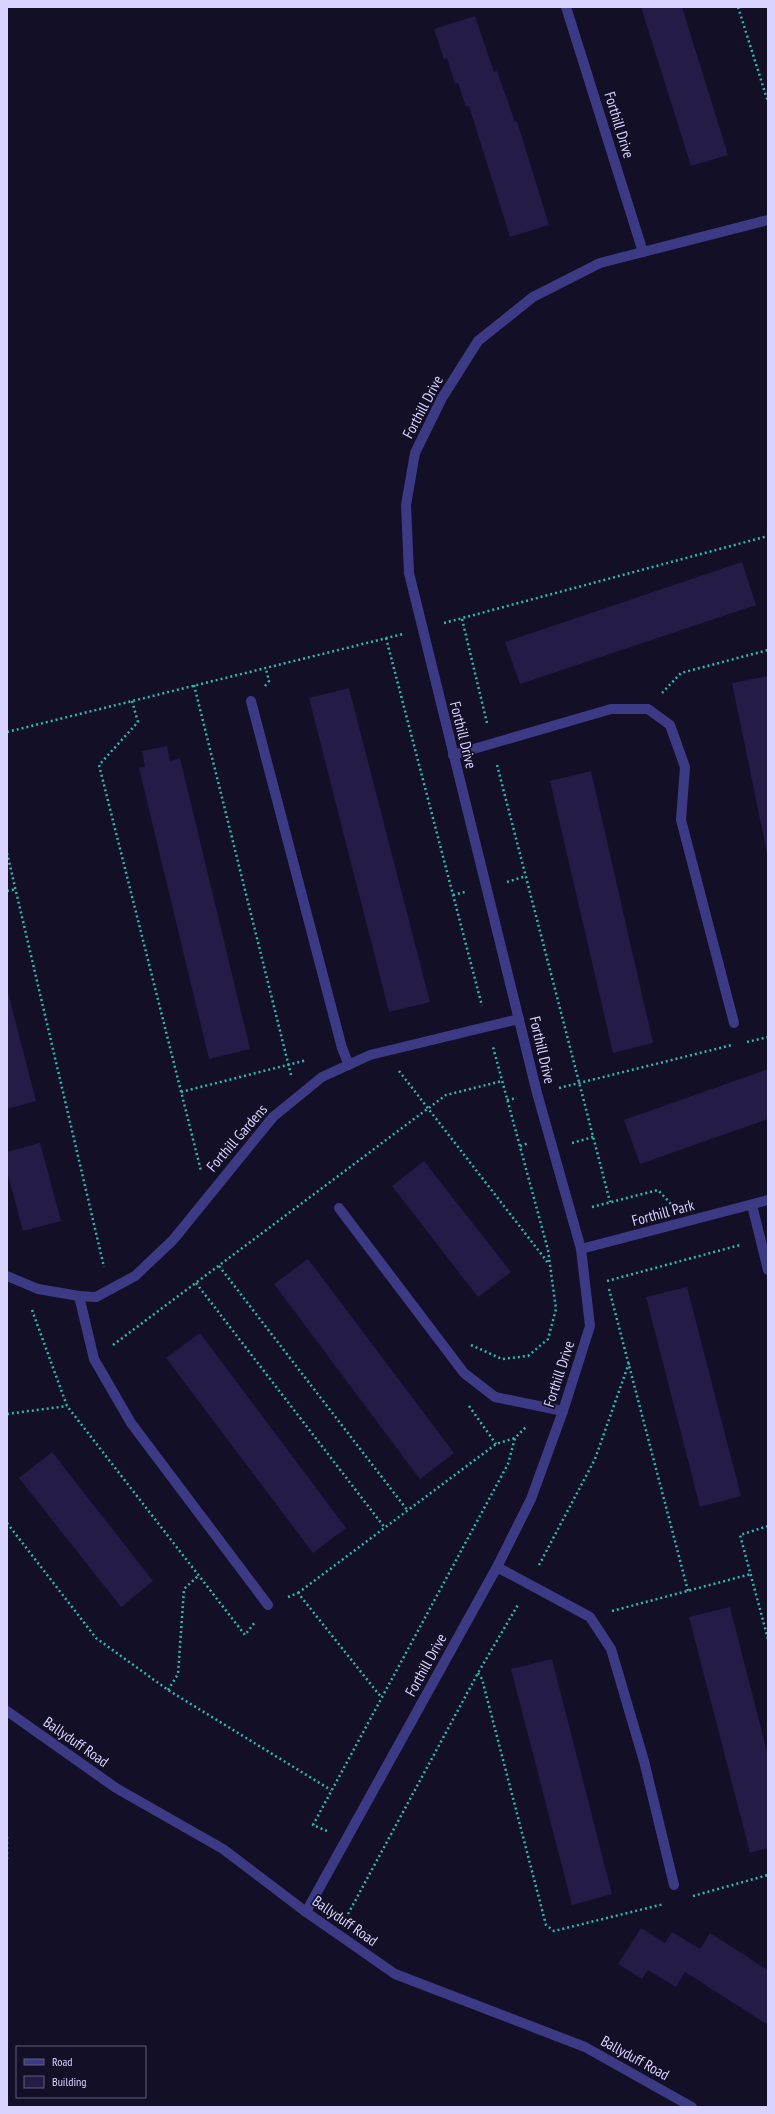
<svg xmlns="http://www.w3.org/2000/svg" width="775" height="2114" viewBox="0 0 775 2114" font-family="'PT Sans Narrow',sans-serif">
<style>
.building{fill:#241b47}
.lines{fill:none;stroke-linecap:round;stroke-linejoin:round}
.path{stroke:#2fb8b0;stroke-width:2.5;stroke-dasharray:2 3;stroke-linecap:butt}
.minor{stroke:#3d3a85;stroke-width:10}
.labels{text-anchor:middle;stroke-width:3.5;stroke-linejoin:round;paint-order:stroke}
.street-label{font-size:15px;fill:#d9d4ff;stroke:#130f26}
</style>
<rect width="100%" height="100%" fill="#130f26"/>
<g class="building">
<polygon points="641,7 682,7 728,155 691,166"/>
<polygon points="475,16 494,72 497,71 515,122 517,121 549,225 510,237 469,106 466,107 458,83 455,84 447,58 444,59 434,29"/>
<polygon points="742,562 756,605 520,684 505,642"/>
<polygon points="768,676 768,853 767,853 732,683"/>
<polygon points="349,688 430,1002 389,1012 309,698"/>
<polygon points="167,746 170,761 180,758 250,1049 209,1059 139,768 145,767 142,751"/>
<polygon points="591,771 653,1043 613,1053 550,781"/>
<polygon points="7,988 36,1101 7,1109"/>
<polygon points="768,1069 768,1119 640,1164 624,1120"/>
<polygon points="40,1143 61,1221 23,1231 7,1172 7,1152"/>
<polygon points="424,1161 511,1272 478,1297 392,1186"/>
<polygon points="308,1259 454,1453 420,1479 274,1284"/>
<polygon points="687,1287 741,1496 700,1507 646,1297"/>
<polygon points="200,1333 346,1528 313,1553 166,1358"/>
<polygon points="52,1452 153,1581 121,1607 19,1478"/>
<polygon points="730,1607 768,1756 768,1848 750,1853 689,1617"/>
<polygon points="552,1659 612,1894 572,1905 511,1669"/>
<polygon points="641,1928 665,1943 672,1932 700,1949 710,1933 768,1970 768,2025 685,1972 676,1987 648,1970 642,1979 618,1964"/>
</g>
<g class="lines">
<g class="path">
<polyline points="738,7 768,102"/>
<polyline points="462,619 487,723"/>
<polyline points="444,623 768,536"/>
<polyline points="386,638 482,1006"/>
<polyline points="194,685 291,1075"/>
<polyline points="265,686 269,681 266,669"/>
<polyline points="662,693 681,673 768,650"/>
<polyline points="132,701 138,722 99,765 201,1171"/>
<polyline points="7,732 403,634"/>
<polyline points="497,765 610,1202"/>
<polyline points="7,853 104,1267"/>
<polyline points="507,882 526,876"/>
<polyline points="7,891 16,889"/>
<polyline points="453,895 465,892"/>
<polyline points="747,1042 768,1037"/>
<polyline points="399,1071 549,1264"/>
<polyline points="559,1088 732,1045"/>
<polyline points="181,1092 307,1060"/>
<polyline points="507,1100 517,1098"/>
<polyline points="572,1143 593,1137"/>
<polyline points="520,1146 529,1143"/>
<polyline points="592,1207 658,1190 671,1204"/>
<polyline points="219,1266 408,1511"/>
<polyline points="607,1281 740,1245"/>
<polyline points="196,1283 385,1528"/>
<polyline points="609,1289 688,1591"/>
<polyline points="32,1310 67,1406 245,1635 255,1622"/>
<polyline points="113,1345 446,1095 502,1081"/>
<polyline points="471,1345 502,1359 528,1356 548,1339 556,1309 548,1250 493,1047"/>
<polyline points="469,1406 496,1444"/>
<polyline points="7,1414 67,1406"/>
<polyline points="7,1523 96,1638 168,1690 331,1790"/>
<polyline points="768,1526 740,1535 768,1639"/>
<polyline points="539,1565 595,1459 629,1363"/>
<polyline points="298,1593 496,1444 515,1438"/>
<polyline points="288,1597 298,1593 381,1697"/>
<polyline points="612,1611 751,1574"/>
<polyline points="478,1673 482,1679 546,1925 554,1931 664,1904"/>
<polyline points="168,1690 178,1674 184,1589 199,1575"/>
<polyline points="327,1831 313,1825 508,1464 515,1438 527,1426"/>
<polyline points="7,1837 7,1860"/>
<polyline points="693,1896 768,1875"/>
<polyline points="348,1914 478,1673 519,1603"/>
</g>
<g class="minor">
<polyline points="566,7 643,252"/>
<polyline points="251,701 342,1048 349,1065"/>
<polyline points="453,755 611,709 648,709 670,725 685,767 681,820 734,1023"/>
<polyline points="752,1205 768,1270"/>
<polyline points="339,1208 464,1373 495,1397 563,1411"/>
<polyline points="581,1249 768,1200"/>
<polyline points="7,1276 38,1289 79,1296 96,1297 135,1276 173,1240 273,1117 322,1077 370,1055 519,1019"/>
<polyline points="79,1296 94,1359 131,1423 268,1605"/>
<polyline points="497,1567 590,1617 611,1649 644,1761 674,1885"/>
<polyline points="7,1711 116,1788 223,1849 306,1912 395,1974 585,2047 692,2107"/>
<polyline points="306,1912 497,1567 531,1499 563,1411 590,1326 581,1249 537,1093 409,573 406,505 415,453 442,398 478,341 533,297 600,263 768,220"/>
</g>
</g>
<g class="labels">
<g class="street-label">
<text transform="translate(619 125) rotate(73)" y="5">Forthill Drive</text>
<text transform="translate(423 407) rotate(-62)" y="5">Forthill Drive</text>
<text transform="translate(463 735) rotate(76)" y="5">Forthill Drive</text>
<text transform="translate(542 1050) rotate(77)" y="5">Forthill Drive</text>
<text transform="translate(237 1138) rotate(-49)" y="5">Forthill Gardens</text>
<text transform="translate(663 1213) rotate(-15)" y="5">Forthill Park</text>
<text transform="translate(559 1374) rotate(-72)" y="5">Forthill Drive</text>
<text transform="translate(426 1665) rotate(-61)" y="5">Forthill Drive</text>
<text transform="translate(76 1742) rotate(35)" y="5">Ballyduff Road</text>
<text transform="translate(345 1921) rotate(35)" y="5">Ballyduff Road</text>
<text transform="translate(635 2058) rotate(29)" y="5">Ballyduff Road</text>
</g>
</g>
<rect width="775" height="2114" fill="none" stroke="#d9d4ff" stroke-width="16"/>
<rect x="16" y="2046" width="130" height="52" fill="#130f26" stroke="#625e7d"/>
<rect x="24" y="2059" width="20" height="6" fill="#3d3a85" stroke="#625e7d"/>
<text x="52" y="2066" font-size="12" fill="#d9d4ff">Road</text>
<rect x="24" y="2076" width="20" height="12" fill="#241b47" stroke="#625e7d"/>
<text x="52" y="2086" font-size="12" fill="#d9d4ff">Building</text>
</svg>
